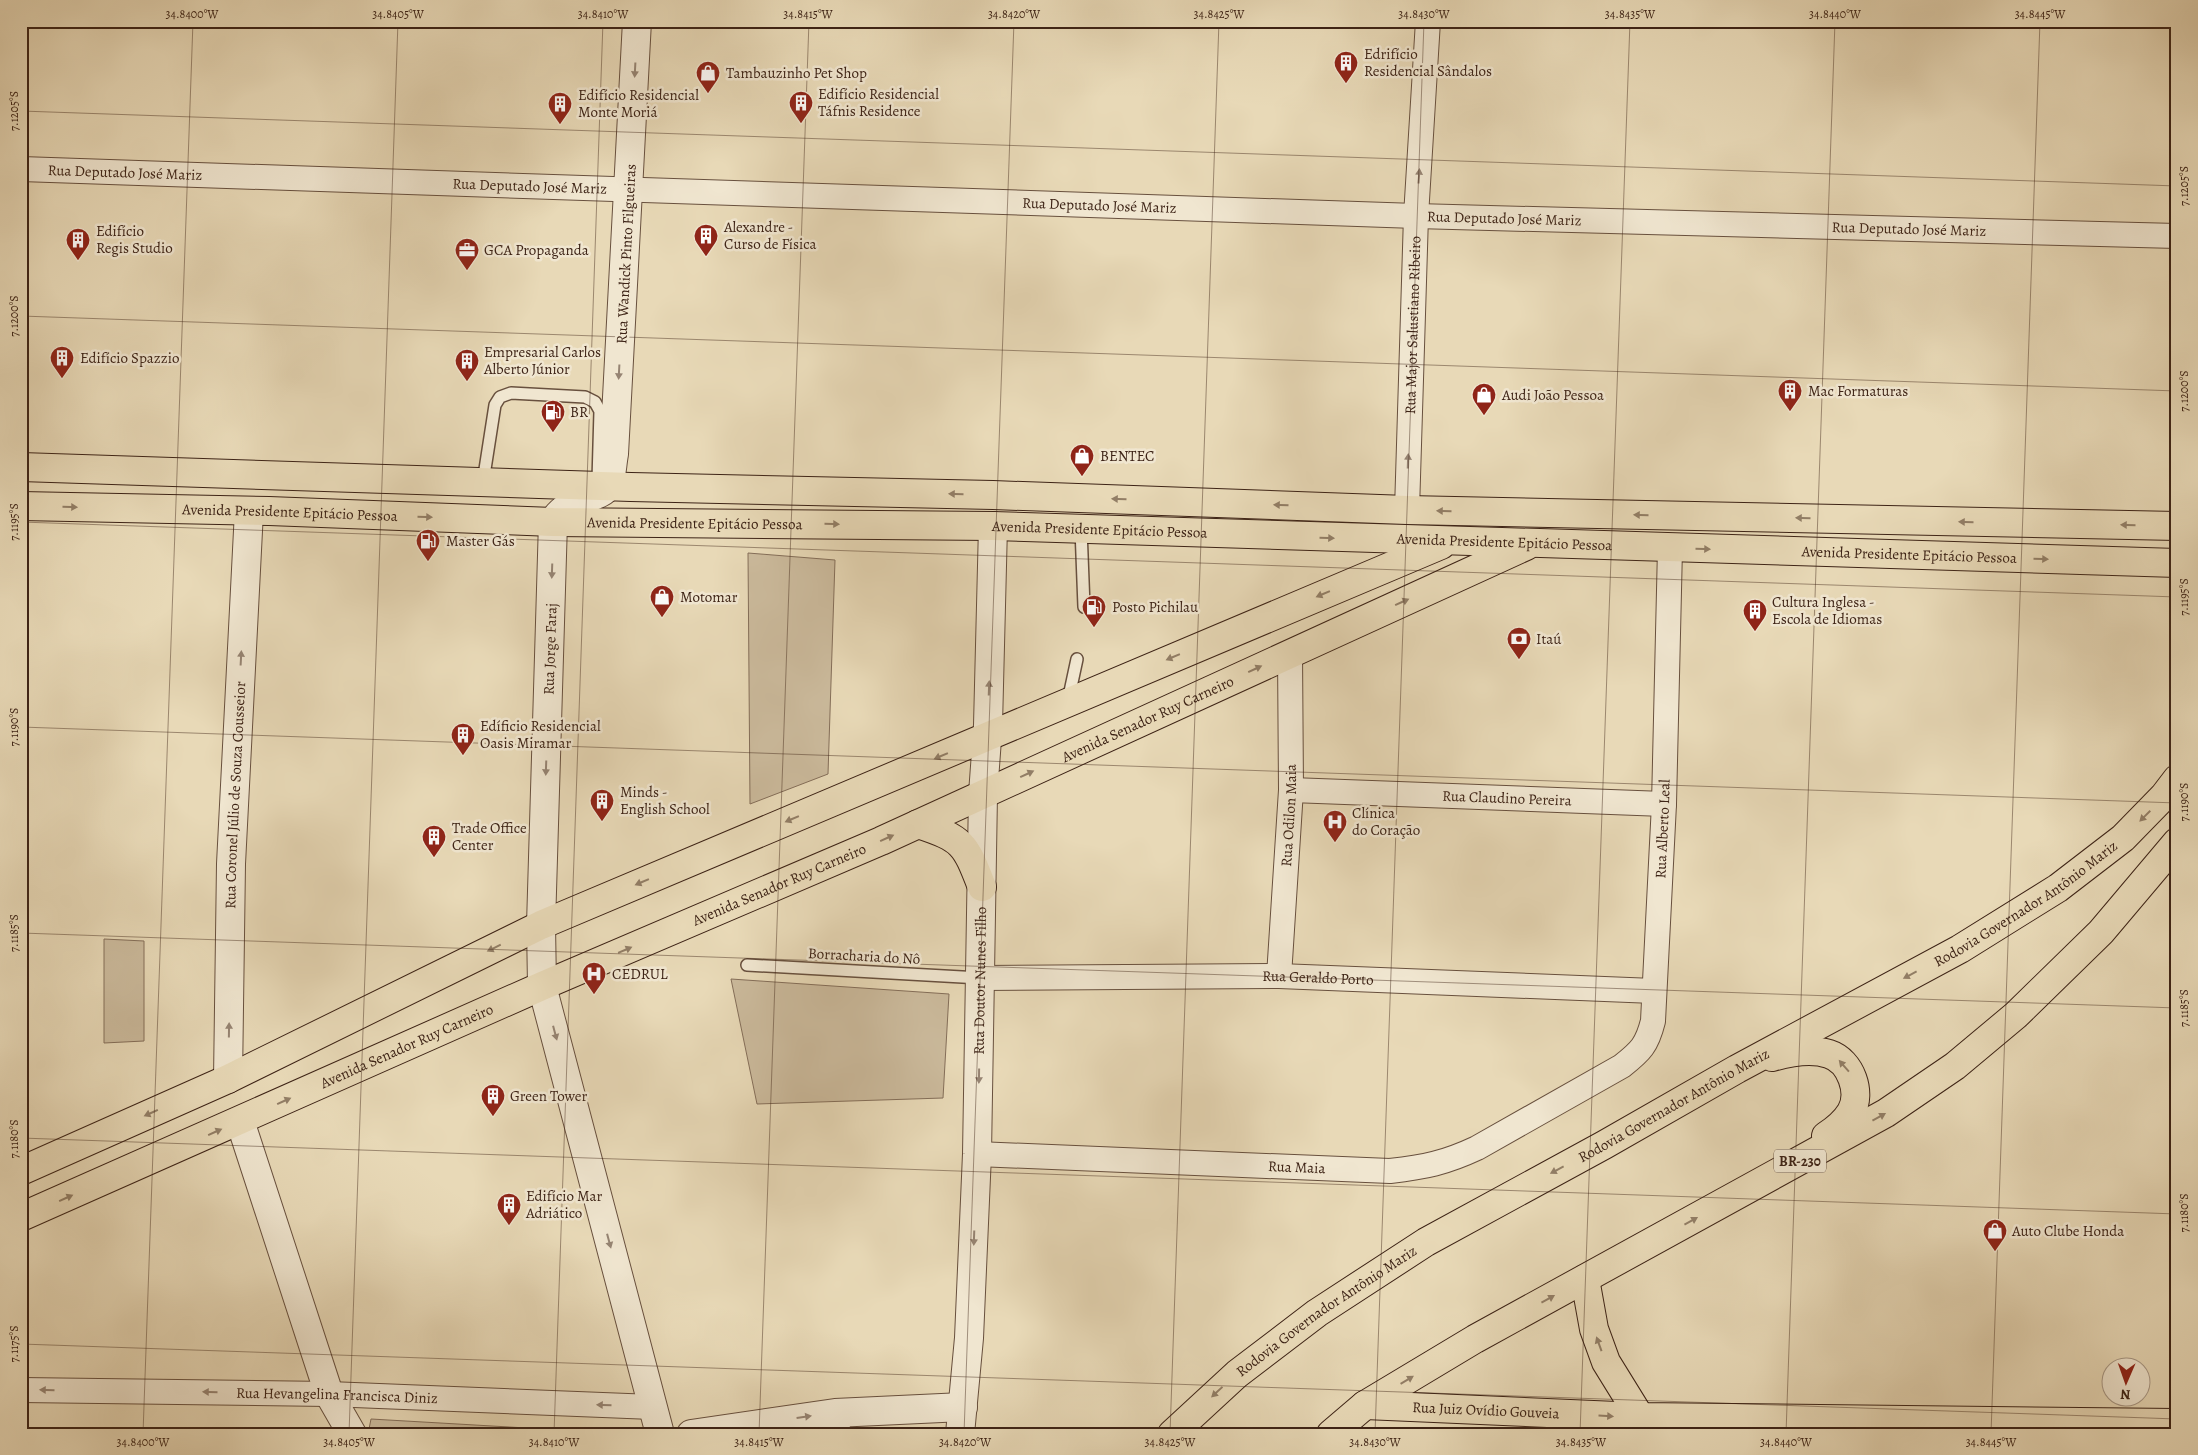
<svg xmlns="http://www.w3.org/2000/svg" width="2198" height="1455" viewBox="0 0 2198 1455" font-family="Alegreya,serif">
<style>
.green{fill:#cbba9c;stroke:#846e59}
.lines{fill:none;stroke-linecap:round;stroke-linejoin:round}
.service-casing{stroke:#68503e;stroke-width:14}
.minor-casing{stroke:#68503e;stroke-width:26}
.tertiary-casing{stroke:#68503e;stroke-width:30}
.primary-casing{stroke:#3d2316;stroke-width:30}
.trunk-casing{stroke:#3d2316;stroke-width:30}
.service{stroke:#f0e6d0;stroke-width:11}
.minor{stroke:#f0e6d0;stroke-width:24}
.tertiary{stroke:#f0e6d0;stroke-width:28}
.primary{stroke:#e8d9b7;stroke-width:28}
.trunk{stroke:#e8d9b7;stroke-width:28}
.oneway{fill:#968473}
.oneway2{fill:#927e66}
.ticks{fill:none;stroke:#3d2316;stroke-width:1;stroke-opacity:0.45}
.labels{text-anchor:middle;stroke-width:5;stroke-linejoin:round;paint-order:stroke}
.shield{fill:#f0e6d0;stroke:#735e4e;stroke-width:1}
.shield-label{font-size:14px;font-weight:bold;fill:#3d2316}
.poi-label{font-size:15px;fill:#3d2316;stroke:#f0e6d0;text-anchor:start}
.street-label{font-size:15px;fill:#3d2316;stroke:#f0e6d0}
.neatline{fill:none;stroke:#3d2316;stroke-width:2}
.ticks-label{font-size:12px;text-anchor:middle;fill:#3d2316}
</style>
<rect width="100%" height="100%" fill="#e8d9b7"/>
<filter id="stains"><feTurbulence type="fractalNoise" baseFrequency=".004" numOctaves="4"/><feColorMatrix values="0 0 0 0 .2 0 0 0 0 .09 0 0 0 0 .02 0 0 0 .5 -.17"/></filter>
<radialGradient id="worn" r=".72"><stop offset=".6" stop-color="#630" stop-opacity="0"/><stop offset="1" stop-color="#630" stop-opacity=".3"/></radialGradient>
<g class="green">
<polygon points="748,553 835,560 828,774 750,804"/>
<polygon points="104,939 144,941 144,1041 104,1043"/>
<polygon points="731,979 949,994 943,1098 757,1104"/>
<polygon points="371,1419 630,1434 368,1434"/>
</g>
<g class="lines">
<defs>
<g id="service">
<polyline points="483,482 495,405 500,397 511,393 585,397 595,402 600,411 598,480"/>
<polyline points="1081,529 1084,607"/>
<polyline points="1068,701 1077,659"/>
<polyline points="747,965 980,978"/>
</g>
<g id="minor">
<path id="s1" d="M21 169 1416 216 2177 236"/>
<path id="s2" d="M1407 510 1416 216 1428 21"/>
<path id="s3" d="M1291 790 1664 804"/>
<path id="s4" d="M1279 976 1291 790 1290 653"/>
<path id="s5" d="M980 978 1279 976 1654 991"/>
<path id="s6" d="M977 1154 1390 1171C1425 1167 1445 1163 1477 1148L1622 1066C1641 1051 1647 1045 1653 1021L1664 804 1670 548"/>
<path id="s7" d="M21 1390 329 1394 653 1407"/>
<polyline points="835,1413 839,1434"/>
</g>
<g id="tertiary">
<path d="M637 21 614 454C612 464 612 478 608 486 600 500 567 497 553 522L541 925 542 986 660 1434"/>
<path id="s8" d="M228 1079 231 864 249 511"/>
<polyline points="240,1121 329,1394 352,1434"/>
<polyline points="691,1434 835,1413 963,1407"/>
<path id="s9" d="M960 1434 969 1338 977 1154 983 794 988 725 993 526"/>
</g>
<g id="primary">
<polyline points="21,467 631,487 993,495 1407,510 2177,526"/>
<path id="s10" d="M21 506 269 511 553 522 993 526 2177 563"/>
<path d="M918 824C963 839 965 843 982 887"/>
<polyline points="21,1171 228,1079 541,925 1441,545"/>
<path id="s11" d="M21 1217 542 986 881 841 1526 546"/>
<polyline points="1585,1279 1594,1329 1606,1362 1640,1417"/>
<path id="s12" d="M1365 1405 1640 1417 2177 1423"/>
</g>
<g id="trunk">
<path d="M1772 1057C1790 1052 1811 1048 1829 1054 1851 1061 1862 1093 1851 1112 1845 1122 1835 1130 1826 1136"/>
<path id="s13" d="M1172 1434 1237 1374 1317 1313 1426 1242 1604 1145 1737 1069 1960 949 2058 888 2123 838 2164 796 2177 779"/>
<polyline points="1331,1434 1365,1405 1475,1339 1886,1113 1955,1066 2016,1015 2101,932 2177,842"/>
</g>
</defs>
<use href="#service" class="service-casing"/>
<use href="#minor" class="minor-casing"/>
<use href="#tertiary" class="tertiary-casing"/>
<use href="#primary" class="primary-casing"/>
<use href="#trunk" class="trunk-casing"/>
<use href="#service" class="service"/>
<use href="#minor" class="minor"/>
<use href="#tertiary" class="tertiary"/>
<use href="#primary" class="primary"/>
<use href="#trunk" class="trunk"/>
</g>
<defs><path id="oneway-solid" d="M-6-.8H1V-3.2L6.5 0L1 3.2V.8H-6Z" transform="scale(1.25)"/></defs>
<g class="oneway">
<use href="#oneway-solid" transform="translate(635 70) rotate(93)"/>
<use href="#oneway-solid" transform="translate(1419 176) rotate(-86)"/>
<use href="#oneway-solid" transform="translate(619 372) rotate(93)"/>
<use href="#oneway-solid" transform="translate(1408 461) rotate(-88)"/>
<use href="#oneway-solid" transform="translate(552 571) rotate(92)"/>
<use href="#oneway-solid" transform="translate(241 658) rotate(-87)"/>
<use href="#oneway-solid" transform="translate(989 688) rotate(-88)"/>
<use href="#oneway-solid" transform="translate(546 768) rotate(92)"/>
<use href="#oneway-solid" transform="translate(229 1030) rotate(-89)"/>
<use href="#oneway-solid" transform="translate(555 1033) rotate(75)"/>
<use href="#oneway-solid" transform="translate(979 1076) rotate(91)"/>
<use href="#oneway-solid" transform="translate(974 1238) rotate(92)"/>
<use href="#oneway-solid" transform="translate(609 1241) rotate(75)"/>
<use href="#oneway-solid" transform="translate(47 1390) rotate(-179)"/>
<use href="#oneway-solid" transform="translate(210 1392) rotate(-179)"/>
<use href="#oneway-solid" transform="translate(604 1405) rotate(-178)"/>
<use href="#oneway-solid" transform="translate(804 1417) rotate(-8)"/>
</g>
<g class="oneway2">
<use href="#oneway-solid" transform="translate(956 494) rotate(-179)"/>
<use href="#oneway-solid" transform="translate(1119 499) rotate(-178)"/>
<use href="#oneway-solid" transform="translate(1281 505) rotate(-178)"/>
<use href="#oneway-solid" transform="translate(70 507) rotate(1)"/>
<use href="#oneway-solid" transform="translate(1444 511) rotate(-179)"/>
<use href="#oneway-solid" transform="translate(1641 515) rotate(-179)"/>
<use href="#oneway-solid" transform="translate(425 517) rotate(2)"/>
<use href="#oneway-solid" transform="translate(1803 518) rotate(-179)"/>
<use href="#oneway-solid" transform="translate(1966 522) rotate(-179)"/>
<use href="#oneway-solid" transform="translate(832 524) rotate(1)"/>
<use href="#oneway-solid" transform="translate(2128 525) rotate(-179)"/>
<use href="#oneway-solid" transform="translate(1327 538) rotate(2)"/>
<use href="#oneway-solid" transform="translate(1703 549) rotate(2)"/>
<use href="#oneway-solid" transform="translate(2041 559) rotate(2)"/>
<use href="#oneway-solid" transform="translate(1323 594) rotate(157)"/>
<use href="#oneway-solid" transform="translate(1402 602) rotate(-24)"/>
<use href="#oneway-solid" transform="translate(1173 657) rotate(157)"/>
<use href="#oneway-solid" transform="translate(1255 669) rotate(-25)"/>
<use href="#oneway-solid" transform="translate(941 756) rotate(157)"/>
<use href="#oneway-solid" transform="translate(1027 774) rotate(-25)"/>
<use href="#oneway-solid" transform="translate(2145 816) rotate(135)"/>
<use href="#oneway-solid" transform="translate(792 819) rotate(157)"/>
<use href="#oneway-solid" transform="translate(887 838) rotate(-24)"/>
<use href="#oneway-solid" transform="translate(642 882) rotate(157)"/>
<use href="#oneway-solid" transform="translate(494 948) rotate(154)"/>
<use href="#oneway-solid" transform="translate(625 950) rotate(-23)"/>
<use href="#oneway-solid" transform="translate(1910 975) rotate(152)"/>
<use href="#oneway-solid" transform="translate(1844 1066) rotate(-131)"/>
<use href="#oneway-solid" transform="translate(284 1101) rotate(-24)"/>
<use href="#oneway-solid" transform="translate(151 1113) rotate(156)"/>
<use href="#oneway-solid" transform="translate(1879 1117) rotate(-29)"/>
<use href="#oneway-solid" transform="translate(215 1132) rotate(-24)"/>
<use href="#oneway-solid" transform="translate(1557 1170) rotate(152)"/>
<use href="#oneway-solid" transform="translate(66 1198) rotate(-24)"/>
<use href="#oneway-solid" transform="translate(1691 1221) rotate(-29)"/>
<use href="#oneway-solid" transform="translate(1548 1299) rotate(-29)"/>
<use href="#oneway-solid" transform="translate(1599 1344) rotate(-110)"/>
<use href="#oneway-solid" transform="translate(1407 1380) rotate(-31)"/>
<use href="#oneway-solid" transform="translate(1217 1392) rotate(137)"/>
<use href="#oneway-solid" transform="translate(1606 1416) rotate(3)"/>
</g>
<path class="ticks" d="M21 111 2177 186M21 316 2177 391M21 522 2177 597M21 727 2177 803M21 933 2177 1008M21 1138 2177 1214M21 1344 2177 1419M143 1434 193 21M349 1434 398 21M554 1434 603 21M759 1434 809 21M964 1434 1014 21M1170 1434 1219 21M1375 1434 1424 21M1580 1434 1630 21M1786 1434 1835 21M1991 1434 2040 21"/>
<defs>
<symbol id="building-pin" viewBox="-11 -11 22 30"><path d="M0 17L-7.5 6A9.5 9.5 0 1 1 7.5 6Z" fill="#8f2418" stroke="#f0e6d0"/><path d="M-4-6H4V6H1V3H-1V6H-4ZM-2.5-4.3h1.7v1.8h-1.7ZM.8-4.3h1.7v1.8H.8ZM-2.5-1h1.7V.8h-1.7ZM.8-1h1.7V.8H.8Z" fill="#fff"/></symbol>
<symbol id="shop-pin" viewBox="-11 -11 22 30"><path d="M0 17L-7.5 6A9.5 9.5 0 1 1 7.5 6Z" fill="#8f2418" stroke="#f0e6d0"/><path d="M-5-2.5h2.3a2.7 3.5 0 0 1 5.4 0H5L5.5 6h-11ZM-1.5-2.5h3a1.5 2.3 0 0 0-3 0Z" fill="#fff"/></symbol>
<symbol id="office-pin" viewBox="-11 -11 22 30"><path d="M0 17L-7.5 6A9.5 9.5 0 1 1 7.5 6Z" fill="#8f2418" stroke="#f0e6d0"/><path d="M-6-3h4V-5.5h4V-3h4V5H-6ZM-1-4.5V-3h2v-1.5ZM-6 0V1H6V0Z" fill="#fff"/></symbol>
<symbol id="fuel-pin" viewBox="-11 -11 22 30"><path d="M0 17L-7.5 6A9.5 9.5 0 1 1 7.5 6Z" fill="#8f2418" stroke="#f0e6d0"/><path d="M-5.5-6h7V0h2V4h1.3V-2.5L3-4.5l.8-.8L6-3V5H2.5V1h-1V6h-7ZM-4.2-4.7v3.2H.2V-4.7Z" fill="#fff"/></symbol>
<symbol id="bank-pin" viewBox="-11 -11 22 30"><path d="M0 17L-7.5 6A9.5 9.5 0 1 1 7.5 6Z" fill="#8f2418" stroke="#f0e6d0"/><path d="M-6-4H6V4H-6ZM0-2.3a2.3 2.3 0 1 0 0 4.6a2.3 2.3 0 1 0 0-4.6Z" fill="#fff"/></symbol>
<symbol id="hospital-pin" viewBox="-11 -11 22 30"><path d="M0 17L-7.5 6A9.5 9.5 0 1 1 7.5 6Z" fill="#8f2418" stroke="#f0e6d0"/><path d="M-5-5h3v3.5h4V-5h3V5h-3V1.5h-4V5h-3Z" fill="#fff"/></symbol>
</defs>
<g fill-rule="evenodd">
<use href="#building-pin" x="1332" y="49" width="28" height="38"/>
<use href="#shop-pin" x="694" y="59" width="28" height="38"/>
<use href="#building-pin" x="787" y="89" width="28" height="38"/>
<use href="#building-pin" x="546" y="90" width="28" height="38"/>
<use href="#building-pin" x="692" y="222" width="28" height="38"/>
<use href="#building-pin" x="64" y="226" width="28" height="38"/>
<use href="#office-pin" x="453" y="236" width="28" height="38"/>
<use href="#building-pin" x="48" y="344" width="28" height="38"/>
<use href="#building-pin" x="453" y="347" width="28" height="38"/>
<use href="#building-pin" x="1776" y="377" width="28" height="38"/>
<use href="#shop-pin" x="1470" y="381" width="28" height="38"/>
<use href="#fuel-pin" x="539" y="398" width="28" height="38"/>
<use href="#shop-pin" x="1068" y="442" width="28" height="38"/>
<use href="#fuel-pin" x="414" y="527" width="28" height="38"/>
<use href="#shop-pin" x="648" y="583" width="28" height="38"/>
<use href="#fuel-pin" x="1080" y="593" width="28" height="38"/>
<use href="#building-pin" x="1741" y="597" width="28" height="38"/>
<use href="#bank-pin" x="1505" y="625" width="28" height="38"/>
<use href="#building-pin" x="449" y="721" width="28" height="38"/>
<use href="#building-pin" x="588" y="787" width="28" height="38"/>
<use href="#hospital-pin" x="1321" y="808" width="28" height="38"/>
<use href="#building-pin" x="420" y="823" width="28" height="38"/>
<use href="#hospital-pin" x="580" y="960" width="28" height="38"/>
<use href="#building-pin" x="479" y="1082" width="28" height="38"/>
<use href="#building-pin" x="495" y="1191" width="28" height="38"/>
<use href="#shop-pin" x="1981" y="1217" width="28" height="38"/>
</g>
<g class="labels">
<rect class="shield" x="1774" y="1149.5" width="52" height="23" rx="4"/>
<g class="shield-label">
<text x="1800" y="1166">BR-230</text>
</g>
<g class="poi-label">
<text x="1364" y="59">Edrifício<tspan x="1364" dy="17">Residencial Sândalos</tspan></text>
<text x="726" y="78">Tambauzinho Pet Shop</text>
<text x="818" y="99">Edifício Residencial<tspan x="818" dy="17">Táfnis Residence</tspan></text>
<text x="578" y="100">Edifício Residencial<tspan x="578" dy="17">Monte Moriá</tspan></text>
<text x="724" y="232">Alexandre -<tspan x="724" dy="17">Curso de Física</tspan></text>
<text x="96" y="236">Edifício<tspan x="96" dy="17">Regis Studio</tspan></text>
<text x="484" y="255">GCA Propaganda</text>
<text x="484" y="357">Empresarial Carlos<tspan x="484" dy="17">Alberto Júnior</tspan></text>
<text x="80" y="363">Edifício Spazzio</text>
<text x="1808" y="396">Mac Formaturas</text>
<text x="1502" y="400">Audi João Pessoa</text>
<text x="570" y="417">BR</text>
<text x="1100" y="461">BENTEC</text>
<text x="446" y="546">Master Gás</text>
<text x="680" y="602">Motomar</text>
<text x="1772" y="607">Cultura Inglesa -<tspan x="1772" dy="17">Escola de Idiomas</tspan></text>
<text x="1112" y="612">Posto Pichilau</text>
<text x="1536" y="644">Itaú</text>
<text x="480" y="731">Edíficio Residencial<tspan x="480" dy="17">Oasis Miramar</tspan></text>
<text x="620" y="797">Minds -<tspan x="620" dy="17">English School</tspan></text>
<text x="1352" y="818">Clínica<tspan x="1352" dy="17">do Coração</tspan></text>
<text x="452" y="833">Trade Office<tspan x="452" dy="17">Center</tspan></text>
<text x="612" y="979">CEDRUL</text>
<text x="510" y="1101">Green Tower</text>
<text x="526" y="1201">Edifício Mar<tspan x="526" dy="17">Adriático</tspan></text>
<text x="2012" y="1236">Auto Clube Honda</text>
</g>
<g class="street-label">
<text dy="5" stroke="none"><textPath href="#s1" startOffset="104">Rua Deputado José Mariz</textPath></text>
<text dy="5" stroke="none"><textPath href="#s1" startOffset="509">Rua Deputado José Mariz</textPath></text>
<text dy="5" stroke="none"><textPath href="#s1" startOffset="1079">Rua Deputado José Mariz</textPath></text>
<text dy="5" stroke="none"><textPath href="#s1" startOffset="1484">Rua Deputado José Mariz</textPath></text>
<text dy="5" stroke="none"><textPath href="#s1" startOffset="1889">Rua Deputado José Mariz</textPath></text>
<text transform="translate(626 254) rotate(-87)" y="5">Rua Wandick Pinto Filgueiras</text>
<text dy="5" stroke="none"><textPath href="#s2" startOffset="185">Rua Major Salustiano Ribeiro</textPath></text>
<text dy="5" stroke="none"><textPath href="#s10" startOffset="269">Avenida Presidente Epitácio Pessoa</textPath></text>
<text dy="5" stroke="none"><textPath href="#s10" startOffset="674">Avenida Presidente Epitácio Pessoa</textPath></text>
<text dy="5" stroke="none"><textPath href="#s10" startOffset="1079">Avenida Presidente Epitácio Pessoa</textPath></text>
<text dy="5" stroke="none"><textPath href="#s10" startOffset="1484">Avenida Presidente Epitácio Pessoa</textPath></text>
<text dy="5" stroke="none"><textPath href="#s10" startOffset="1889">Avenida Presidente Epitácio Pessoa</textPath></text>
<text transform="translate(550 649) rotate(-88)" y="5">Rua Jorge Faraj</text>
<text dy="5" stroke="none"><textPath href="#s11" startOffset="1232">Avenida Senador Ruy Carneiro</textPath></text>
<text dy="5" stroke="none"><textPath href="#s8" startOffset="284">Rua Coronel Júlio de Souza Cousseior</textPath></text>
<text dy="5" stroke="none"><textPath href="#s3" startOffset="216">Rua Claudino Pereira</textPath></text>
<text dy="5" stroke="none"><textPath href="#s4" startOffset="161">Rua Odilon Maia</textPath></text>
<text dy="5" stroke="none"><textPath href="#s6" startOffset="919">Rua Alberto Leal</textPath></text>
<text dy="5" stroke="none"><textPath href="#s11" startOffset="828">Avenida Senador Ruy Carneiro</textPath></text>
<text dy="5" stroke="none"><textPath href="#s13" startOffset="1008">Rodovia Governador Antônio Mariz</textPath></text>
<text transform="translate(864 956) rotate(3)" y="5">Borracharia do Nô</text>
<text dy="5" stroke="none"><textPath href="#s5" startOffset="338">Rua Geraldo Porto</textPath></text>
<text dy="5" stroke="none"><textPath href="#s9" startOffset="454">Rua Doutor Nunes Filho</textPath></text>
<text dy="5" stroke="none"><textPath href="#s11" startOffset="422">Avenida Senador Ruy Carneiro</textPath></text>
<text dy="5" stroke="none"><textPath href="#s13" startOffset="602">Rodovia Governador Antônio Mariz</textPath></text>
<text dy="5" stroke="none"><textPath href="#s6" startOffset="320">Rua Maia</textPath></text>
<text dy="5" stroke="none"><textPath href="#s13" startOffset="198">Rodovia Governador Antônio Mariz</textPath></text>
<text dy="5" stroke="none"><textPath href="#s7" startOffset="316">Rua Hevangelina Francisca Diniz</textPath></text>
<text dy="5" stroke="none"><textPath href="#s12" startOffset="121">Rua Juiz Ovídio Gouveia</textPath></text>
</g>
</g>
<rect width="2198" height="1455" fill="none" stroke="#e8d9b7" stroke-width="55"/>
<g transform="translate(2126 1382) rotate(182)"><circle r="24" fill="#f0e6d0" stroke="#a89886"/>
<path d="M0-4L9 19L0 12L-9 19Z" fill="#8f2418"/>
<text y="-8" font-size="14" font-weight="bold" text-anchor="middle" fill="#3d2316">N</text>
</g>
<rect x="28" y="28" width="2142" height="1400" class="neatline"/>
<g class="ticks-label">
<text x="192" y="18">34.8400°W</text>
<text x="398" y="18">34.8405°W</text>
<text x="603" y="18">34.8410°W</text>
<text x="808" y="18">34.8415°W</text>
<text x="1014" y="18">34.8420°W</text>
<text x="1219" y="18">34.8425°W</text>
<text x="1424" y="18">34.8430°W</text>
<text x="1630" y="18">34.8435°W</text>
<text x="1835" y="18">34.8440°W</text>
<text x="2040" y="18">34.8445°W</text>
<text transform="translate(14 111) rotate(-90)" y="4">7.1205°S</text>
<text transform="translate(2184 186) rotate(-90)" y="4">7.1205°S</text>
<text transform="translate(14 316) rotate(-90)" y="4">7.1200°S</text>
<text transform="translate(2184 391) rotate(-90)" y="4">7.1200°S</text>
<text transform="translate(14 522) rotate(-90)" y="4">7.1195°S</text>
<text transform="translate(2184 597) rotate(-90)" y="4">7.1195°S</text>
<text transform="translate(14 727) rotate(-90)" y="4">7.1190°S</text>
<text transform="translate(2184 802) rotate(-90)" y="4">7.1190°S</text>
<text transform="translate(14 933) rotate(-90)" y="4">7.1185°S</text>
<text transform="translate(2184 1008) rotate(-90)" y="4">7.1185°S</text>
<text transform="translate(14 1139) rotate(-90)" y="4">7.1180°S</text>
<text transform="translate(2184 1213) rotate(-90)" y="4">7.1180°S</text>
<text transform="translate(14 1344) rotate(-90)" y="4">7.1175°S</text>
<text x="143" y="1446">34.8400°W</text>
<text x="349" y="1446">34.8405°W</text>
<text x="554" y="1446">34.8410°W</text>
<text x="759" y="1446">34.8415°W</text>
<text x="965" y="1446">34.8420°W</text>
<text x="1170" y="1446">34.8425°W</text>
<text x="1375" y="1446">34.8430°W</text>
<text x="1581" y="1446">34.8435°W</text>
<text x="1786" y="1446">34.8440°W</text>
<text x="1991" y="1446">34.8445°W</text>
</g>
<rect width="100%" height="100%" filter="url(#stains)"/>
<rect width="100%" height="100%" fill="url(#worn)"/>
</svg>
